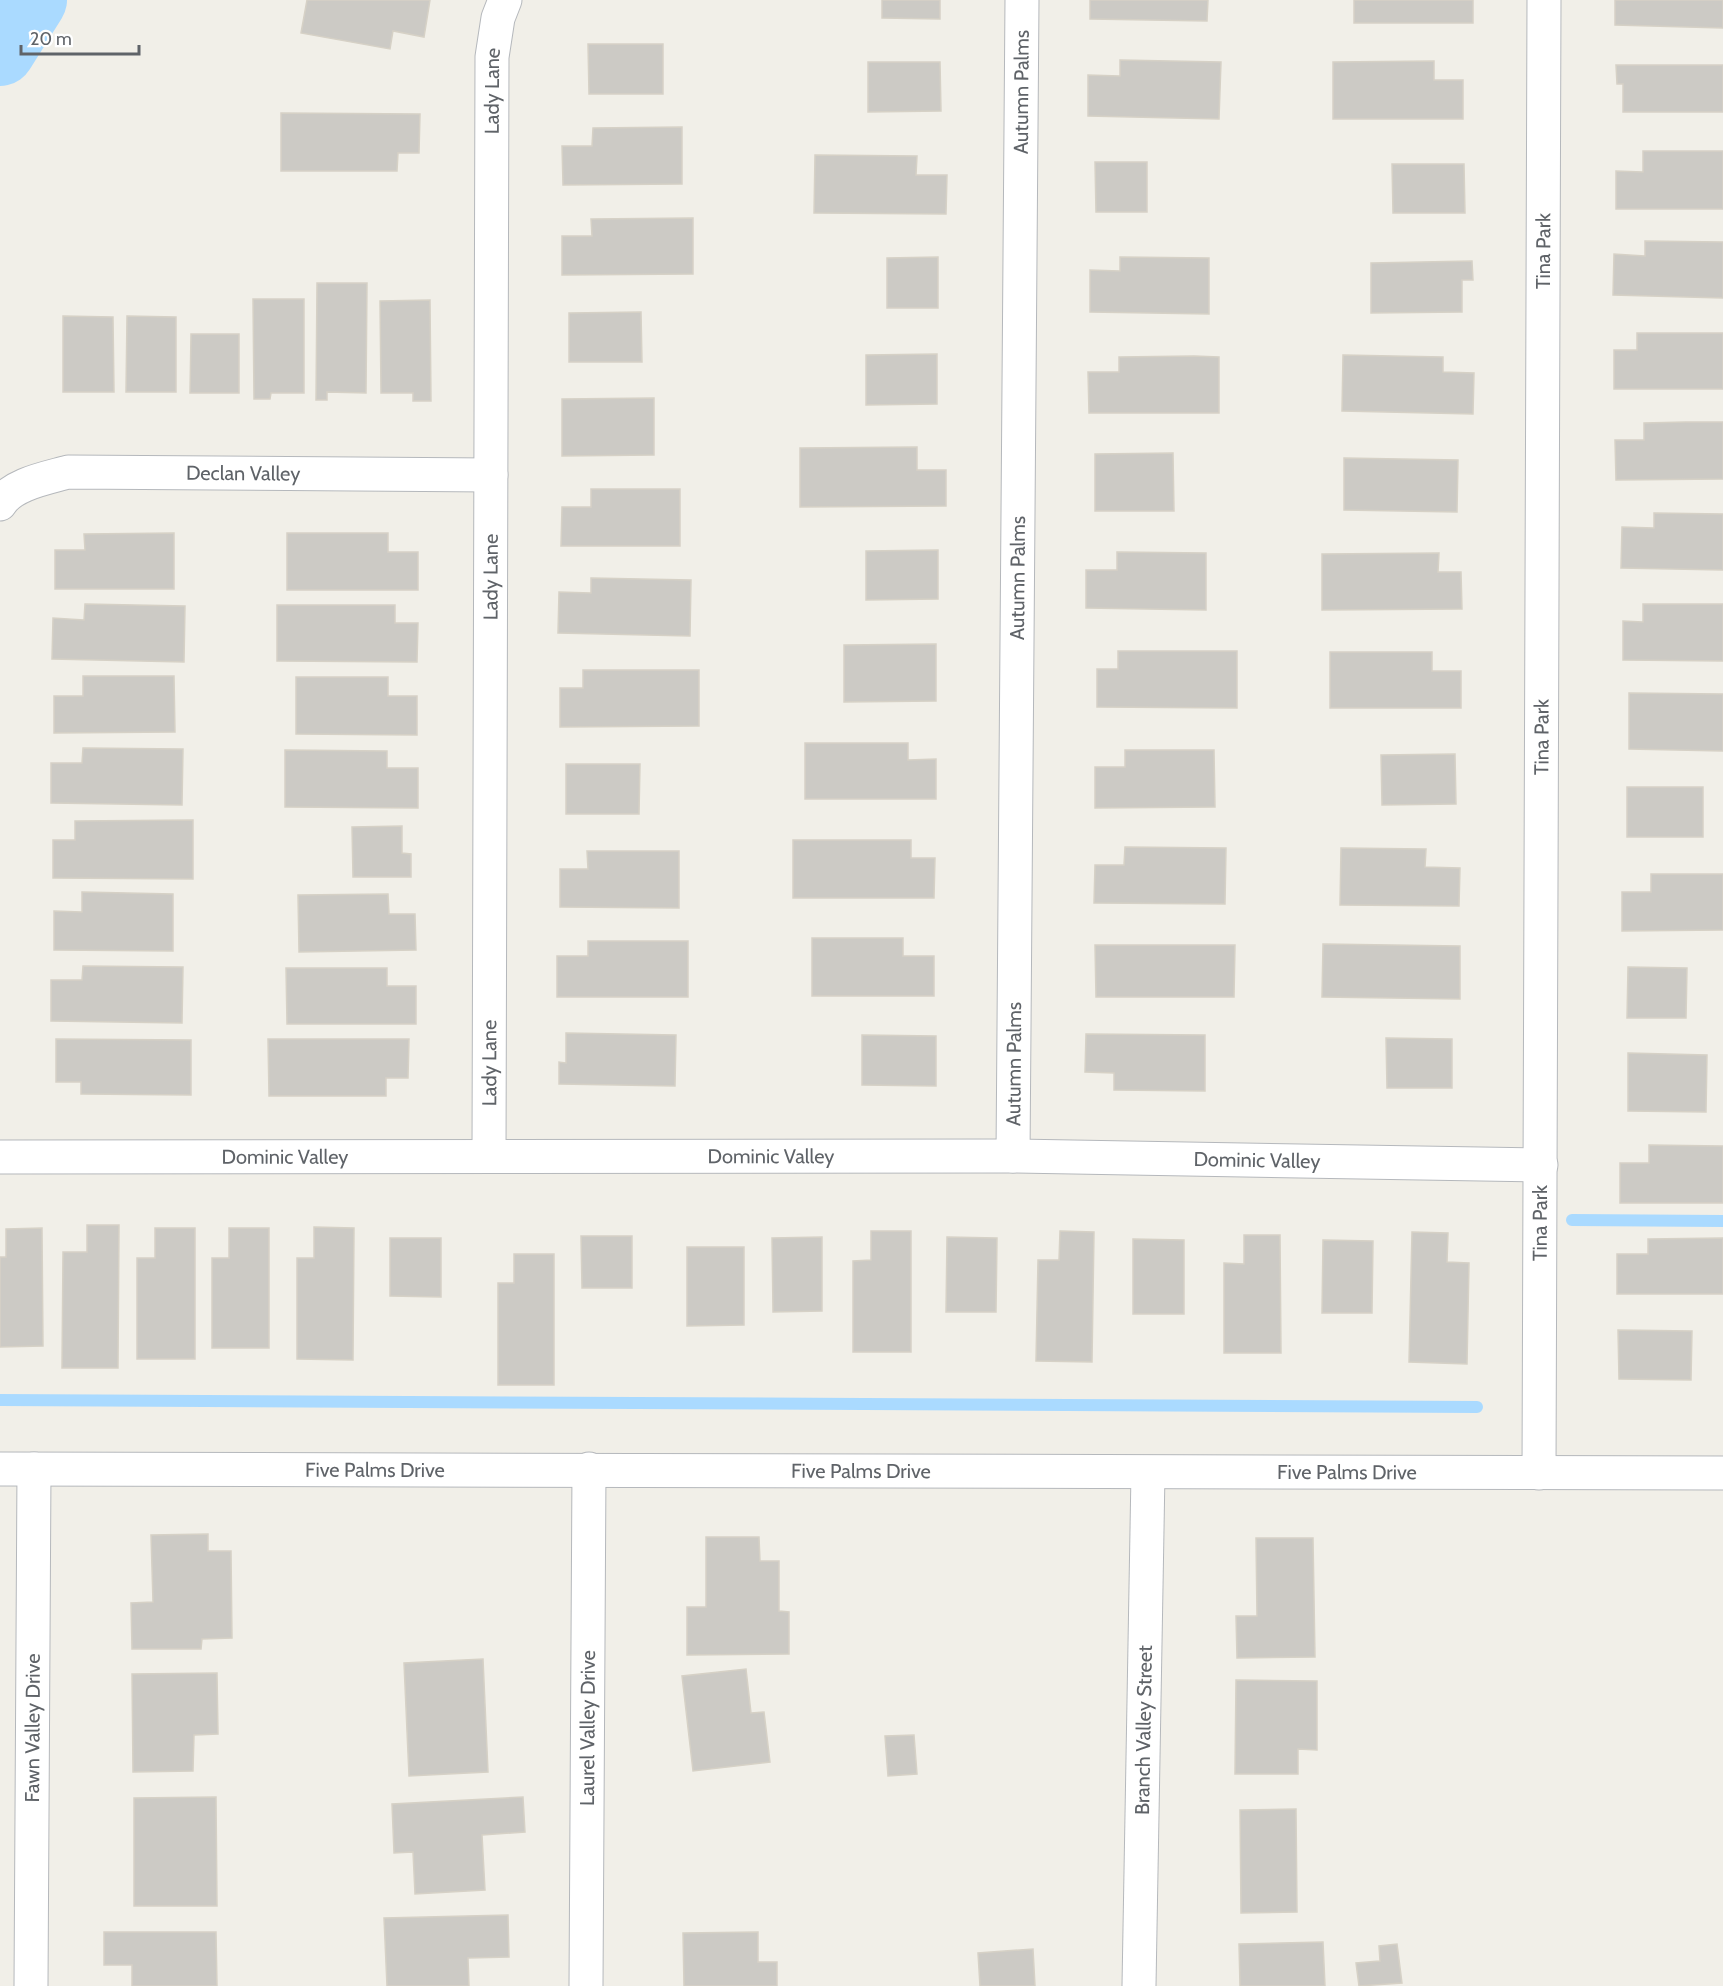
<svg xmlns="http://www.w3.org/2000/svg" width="1723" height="1986" viewBox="0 0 1723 1986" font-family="Cabin,sans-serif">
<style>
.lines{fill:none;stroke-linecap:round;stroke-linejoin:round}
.stream{stroke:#aadaff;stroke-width:12}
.river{stroke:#aadaff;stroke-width:70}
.building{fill:#cccac5;stroke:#d6d1c6;stroke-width:1.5}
.minor-casing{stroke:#b5b8bc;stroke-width:35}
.tertiary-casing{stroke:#b5b8bc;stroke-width:35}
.minor{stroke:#fff;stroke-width:33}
.tertiary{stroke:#fff;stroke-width:33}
.labels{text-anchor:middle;stroke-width:5;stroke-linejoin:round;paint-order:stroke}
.street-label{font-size:20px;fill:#5f6368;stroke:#fff}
</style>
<rect width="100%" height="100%" fill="#f1efe8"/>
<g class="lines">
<g class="stream">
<polyline points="1572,1220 1723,1221"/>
<polyline points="0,1400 1477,1407"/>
</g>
<polyline class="river" points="0,51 32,0"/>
</g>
<g class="building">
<polygon points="307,0 430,0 424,37 393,31 390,49 301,33"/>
<polygon points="882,0 940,0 940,19 882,18"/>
<polygon points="1090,0 1208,0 1207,21 1090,19"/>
<rect x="1354" y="0" width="119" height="23"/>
<polygon points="1615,0 1723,0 1723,28 1615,25"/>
<polygon points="588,44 663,44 663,94 589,94"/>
<polygon points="1120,60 1221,62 1219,119 1088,116 1088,75 1120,76"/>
<polygon points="1434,61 1434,80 1463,80 1463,119 1333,119 1333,62"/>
<polygon points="868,62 940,62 941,111 868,112"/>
<polygon points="1616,65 1723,65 1723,112 1623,112 1623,84 1617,84"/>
<polygon points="281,113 420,114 419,153 398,153 397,171 281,171"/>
<polygon points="682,127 682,184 563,185 562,146 592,146 593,128"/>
<polygon points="1643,151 1723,151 1723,209 1616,209 1616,171 1643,172"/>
<polygon points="815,155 917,156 916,175 947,175 946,214 814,213"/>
<polygon points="1095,162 1147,162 1147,212 1096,212"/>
<polygon points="1392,164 1464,164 1465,213 1393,213"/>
<polygon points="693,218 693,274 562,275 562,236 592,236 591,219"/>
<polygon points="1645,241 1723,242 1723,298 1613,295 1614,254 1645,256"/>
<polygon points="938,257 938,308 887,308 887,258"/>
<polygon points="1120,257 1209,258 1209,314 1090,312 1090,270 1120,271"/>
<polygon points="1472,261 1473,280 1462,280 1462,312 1371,313 1371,263"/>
<polygon points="317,283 367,283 366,393 327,392 327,400 316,400"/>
<polygon points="253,299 304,299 304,393 271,393 270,399 254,399"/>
<polygon points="430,300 431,401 413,401 413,393 381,393 380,301"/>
<polygon points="641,312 642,362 569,362 569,313"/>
<polygon points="63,316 113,317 114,392 63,392"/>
<polygon points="127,316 176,317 176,392 126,392"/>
<polygon points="1637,333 1723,333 1723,389 1614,389 1614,350 1637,350"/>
<polygon points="191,334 239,334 239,393 190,393"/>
<polygon points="937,354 937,404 866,405 866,355"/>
<polygon points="1343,355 1443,357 1443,372 1474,373 1473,414 1342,411"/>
<polygon points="1194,356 1219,357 1219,413 1089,413 1088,372 1119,372 1119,357"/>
<polygon points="654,398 654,455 562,456 562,399"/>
<polygon points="1686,422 1723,422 1723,479 1616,480 1615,440 1644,440 1644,423"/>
<polygon points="917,447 917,470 946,470 946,506 800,507 800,448"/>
<polygon points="1173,453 1174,511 1095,511 1095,454"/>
<polygon points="1344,458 1458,460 1457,512 1344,510"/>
<polygon points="591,489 680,489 680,546 561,546 562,507 591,507"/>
<polygon points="1654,513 1723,514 1723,570 1621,568 1622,527 1654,528"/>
<polygon points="174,533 174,589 55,589 55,550 85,550 84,534"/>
<polygon points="287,533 388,533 388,552 418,552 418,590 287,590"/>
<polygon points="938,550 938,599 866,600 866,551"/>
<polygon points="1117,552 1206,553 1206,610 1086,608 1086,570 1117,570"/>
<polygon points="1439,553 1438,572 1461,572 1462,609 1322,610 1322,554"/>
<polygon points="591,578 691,580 690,636 558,633 559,592 591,593"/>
<polygon points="85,604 185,606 184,662 52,659 53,618 84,620"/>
<polygon points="1643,604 1723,604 1723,661 1623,660 1623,621 1643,622"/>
<polygon points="277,605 395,605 395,623 418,623 417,662 277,661"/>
<polygon points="936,644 936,701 844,702 844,645"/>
<polygon points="1118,651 1237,651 1237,708 1097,707 1097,669 1118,669"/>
<polygon points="1330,652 1432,652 1432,671 1461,671 1461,708 1330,708"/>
<polygon points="583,670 699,670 699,726 560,727 560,688 583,688"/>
<polygon points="83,676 174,676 175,732 54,733 54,696 83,696"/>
<polygon points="296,677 388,677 388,696 417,696 417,735 296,734"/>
<polygon points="1629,693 1723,694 1723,751 1629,749"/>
<polygon points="805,743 908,743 908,760 936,759 936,799 805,799"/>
<polygon points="83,748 183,749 182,805 51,803 51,763 82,763"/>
<polygon points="285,750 387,751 387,768 418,768 418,808 285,807"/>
<polygon points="1125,750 1214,750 1215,807 1095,808 1095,767 1125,767"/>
<polygon points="1455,754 1456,804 1382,805 1381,755"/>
<polygon points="566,764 640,764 639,814 566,814"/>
<rect x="1627" y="787" width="76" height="50"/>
<polygon points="193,820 193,879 53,878 53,840 75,840 75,821"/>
<polygon points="402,826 402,853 411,854 411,877 353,877 352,827"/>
<polygon points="793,840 911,840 911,858 935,858 934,898 793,898"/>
<polygon points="1125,847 1226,848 1225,904 1094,903 1095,865 1124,865"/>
<polygon points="1341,848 1426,849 1425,867 1460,868 1459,906 1340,905"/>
<polygon points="587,851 679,851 679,908 560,907 560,869 588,869"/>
<polygon points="1651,874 1723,874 1723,930 1622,931 1622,892 1651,892"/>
<polygon points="82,892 173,894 173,951 54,950 54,911 82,912"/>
<polygon points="388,894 389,914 415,914 416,950 299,952 298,895"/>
<polygon points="812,938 903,938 903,956 934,956 934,996 812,996"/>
<polygon points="588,941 688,941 688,997 557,997 557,956 588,956"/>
<polygon points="1323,944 1460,946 1460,999 1322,997"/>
<polygon points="1095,945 1235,945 1234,997 1096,997"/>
<polygon points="83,966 183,967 182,1023 51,1021 51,980 82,980"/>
<polygon points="1628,967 1687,968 1686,1018 1627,1018"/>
<polygon points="286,968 387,968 387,986 416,986 416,1024 287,1024"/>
<polygon points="566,1033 676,1035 675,1086 559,1084 559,1062 566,1063"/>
<polygon points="1086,1034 1205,1035 1205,1091 1114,1090 1114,1073 1085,1072"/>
<polygon points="862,1035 936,1036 936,1086 862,1085"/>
<polygon points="1386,1038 1452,1039 1452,1088 1387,1088"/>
<polygon points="56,1039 191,1040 191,1095 81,1094 81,1082 56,1082"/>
<polygon points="268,1039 409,1039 408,1078 386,1078 386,1096 269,1096"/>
<polygon points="1628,1053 1707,1055 1706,1112 1628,1111"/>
<polygon points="1649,1145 1723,1146 1723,1203 1620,1203 1620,1163 1649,1163"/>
<polygon points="87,1225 119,1225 118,1368 62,1368 63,1252 87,1252"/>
<polygon points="314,1227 354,1228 353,1360 297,1359 297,1258 314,1258"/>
<polygon points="42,1228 43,1346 0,1347 0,1257 6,1257 6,1229"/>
<polygon points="155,1228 195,1228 195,1359 137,1359 137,1258 155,1258"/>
<polygon points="229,1228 269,1228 269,1348 212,1348 212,1258 229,1258"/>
<polygon points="871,1231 911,1231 911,1352 853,1352 853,1261 871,1260"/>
<polygon points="1060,1231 1094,1232 1092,1362 1036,1361 1038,1260 1059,1260"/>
<polygon points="1412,1232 1448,1233 1447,1262 1469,1263 1467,1364 1409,1362"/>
<polygon points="1244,1235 1280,1235 1281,1353 1224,1353 1224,1263 1244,1264"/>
<polygon points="581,1236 632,1236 632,1288 582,1288"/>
<polygon points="822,1237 822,1311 773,1312 772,1238"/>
<polygon points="947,1237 997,1238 996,1312 946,1312"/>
<polygon points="390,1238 441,1238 441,1297 390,1296"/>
<polygon points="1723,1238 1723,1294 1617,1294 1617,1254 1648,1254 1648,1239"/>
<polygon points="1133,1239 1184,1240 1184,1314 1133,1314"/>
<polygon points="1323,1240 1373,1241 1372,1313 1322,1313"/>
<polygon points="687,1247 744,1247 744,1325 687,1326"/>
<polygon points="514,1254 554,1254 554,1385 498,1385 498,1283 514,1283"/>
<polygon points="1618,1330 1692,1331 1691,1380 1619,1379"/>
<polygon points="208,1534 208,1551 231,1551 232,1638 202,1639 201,1649 132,1649 131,1603 153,1602 151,1535"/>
<polygon points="706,1537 759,1537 760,1561 779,1561 779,1611 789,1612 789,1654 687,1655 687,1607 706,1607"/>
<polygon points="1256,1538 1313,1538 1315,1657 1237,1658 1236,1616 1257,1616"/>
<polygon points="483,1659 488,1772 409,1776 404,1663"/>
<polygon points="746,1669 751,1713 764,1712 770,1762 693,1771 682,1676"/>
<polygon points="217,1673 218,1734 194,1735 193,1771 133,1772 132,1674"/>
<polygon points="1236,1680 1317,1681 1317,1750 1298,1749 1298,1774 1235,1774"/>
<polygon points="914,1735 917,1774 888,1776 885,1736"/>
<polygon points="216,1797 217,1906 134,1906 134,1798"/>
<polygon points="523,1797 525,1832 482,1835 485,1890 415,1894 413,1852 394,1853 392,1804"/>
<polygon points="1296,1809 1297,1912 1241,1913 1240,1810"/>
<polygon points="508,1915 509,1957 468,1958 469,1986 387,1986 384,1918"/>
<polygon points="104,1932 216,1932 217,1986 132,1986 132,1965 104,1965"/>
<polygon points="758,1932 758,1962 777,1962 777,1986 684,1986 683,1933"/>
<polygon points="1323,1942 1325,1986 1240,1986 1239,1944"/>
<polygon points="1397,1944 1402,1983 1359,1986 1356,1963 1380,1961 1379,1946"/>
<polygon points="1033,1949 1035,1986 980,1986 978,1953"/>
</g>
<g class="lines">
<defs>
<g id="minor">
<path id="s1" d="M0 504C12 484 47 478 68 472L491 475"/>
<path id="s2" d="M489 1156 492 57 498 18 505 0"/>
<path id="s3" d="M1013 1156 1022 0"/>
<path id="s4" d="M0 1157 1013 1156 1541 1165"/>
<path id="s5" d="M1539 1473 1544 0"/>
<path id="s6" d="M31 1986 34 1469"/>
<path id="s7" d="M586 1986 589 1469"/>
<path id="s8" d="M1139 1986 1148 1473"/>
</g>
<g id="tertiary">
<path id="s9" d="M0 1469 1723 1473"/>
</g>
</defs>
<use href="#minor" class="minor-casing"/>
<use href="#tertiary" class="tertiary-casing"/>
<use href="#minor" class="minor"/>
<use href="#tertiary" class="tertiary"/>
</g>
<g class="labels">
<g class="street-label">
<text dy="7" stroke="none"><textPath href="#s2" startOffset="1065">Lady Lane</textPath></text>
<text dy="7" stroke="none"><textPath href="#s3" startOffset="1064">Autumn Palms</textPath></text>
<text dy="7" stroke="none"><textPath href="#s5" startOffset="1222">Tina Park</textPath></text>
<text dy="7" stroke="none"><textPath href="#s1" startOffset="252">Declan Valley</textPath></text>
<text dy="7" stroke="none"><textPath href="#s2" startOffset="579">Lady Lane</textPath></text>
<text dy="7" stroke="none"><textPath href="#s3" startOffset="578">Autumn Palms</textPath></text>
<text dy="7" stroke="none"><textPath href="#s5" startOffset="736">Tina Park</textPath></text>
<text dy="7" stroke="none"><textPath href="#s2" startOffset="93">Lady Lane</textPath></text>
<text dy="7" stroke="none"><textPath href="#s3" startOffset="92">Autumn Palms</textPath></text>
<text dy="7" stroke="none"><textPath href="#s4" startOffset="285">Dominic Valley</textPath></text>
<text dy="7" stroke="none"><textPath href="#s4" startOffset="771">Dominic Valley</textPath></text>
<text dy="7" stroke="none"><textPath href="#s4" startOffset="1257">Dominic Valley</textPath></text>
<text dy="7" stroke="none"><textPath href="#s5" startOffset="250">Tina Park</textPath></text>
<text dy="7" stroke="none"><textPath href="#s9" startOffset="375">Five Palms Drive</textPath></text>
<text dy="7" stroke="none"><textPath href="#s9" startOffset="861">Five Palms Drive</textPath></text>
<text dy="7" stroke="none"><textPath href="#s9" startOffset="1347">Five Palms Drive</textPath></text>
<text dy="7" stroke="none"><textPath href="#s6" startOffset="258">Fawn Valley Drive</textPath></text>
<text dy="7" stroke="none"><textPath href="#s7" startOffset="258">Laurel Valley Drive</textPath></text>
<text dy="7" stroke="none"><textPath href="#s8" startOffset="256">Branch Valley Street</textPath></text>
</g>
</g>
<path d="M21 45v9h118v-9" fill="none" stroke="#5f6368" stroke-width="3"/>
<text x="30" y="45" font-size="18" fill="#5f6368" stroke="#ffffff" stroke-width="4.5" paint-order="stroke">20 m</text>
</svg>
